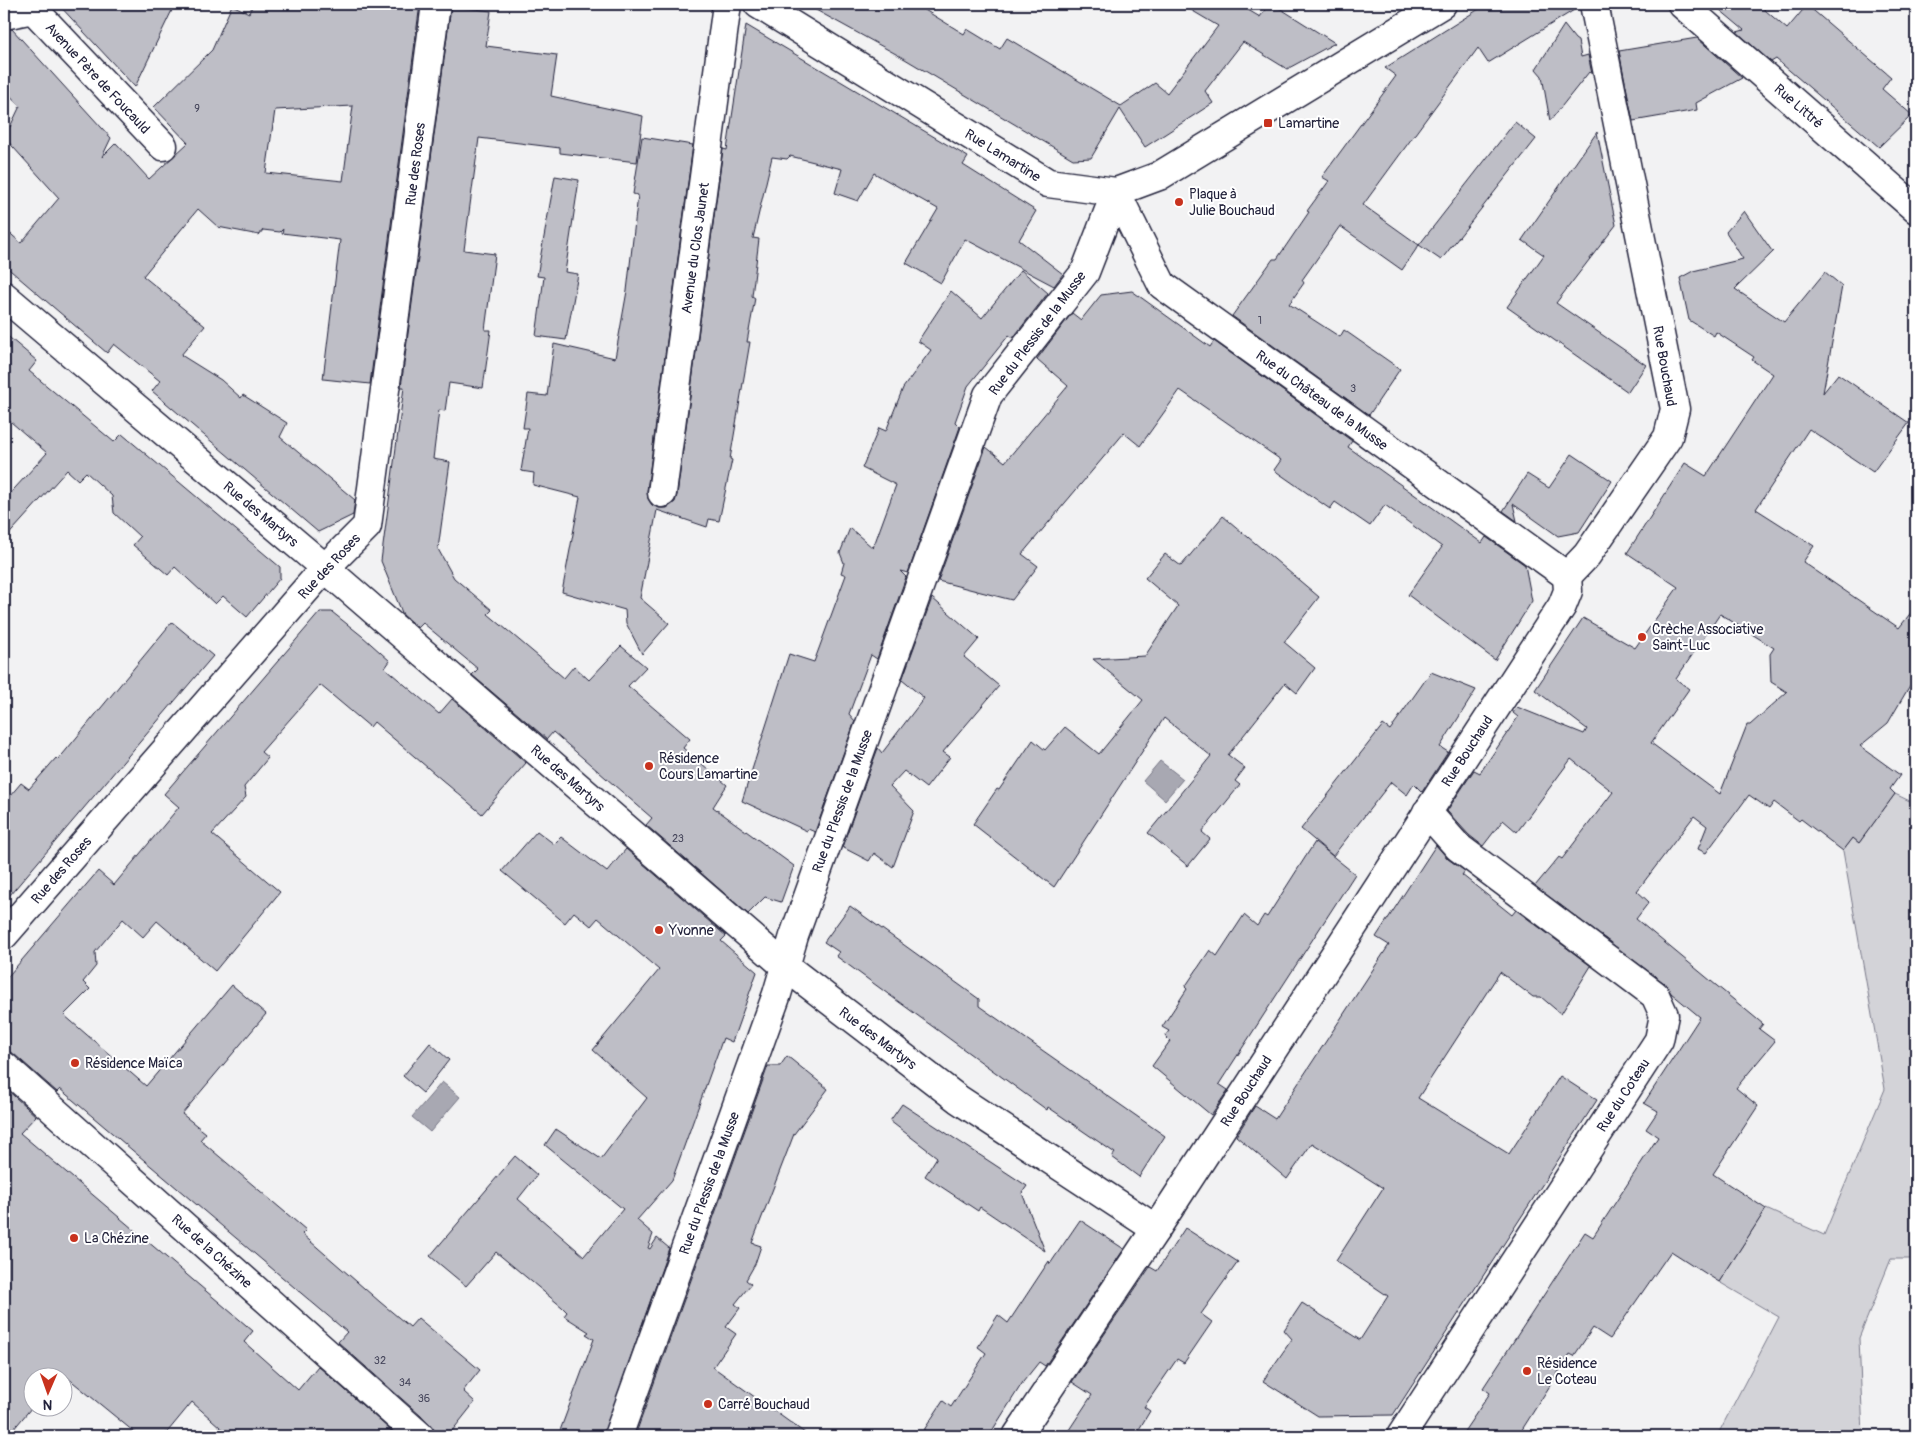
<svg xmlns="http://www.w3.org/2000/svg" width="1920" height="1440" viewBox="0 0 1920 1440" font-family="Pangolin,sans-serif">
<style>
.green{fill:#d3d3d8;stroke:#7a7a8a}
.water{fill:#a8a8b2;stroke:#727282}
.building{fill:#bebec6;stroke:#22223b;fill-rule:evenodd}
.lines{fill:none;stroke-linecap:round;stroke-linejoin:round}
.street-casing{stroke:#22223b;stroke-width:31}
.street{stroke:#fff;stroke-width:28}
.poi-dot{fill:#c8321e;stroke:#fff;stroke-width:2}
.labels{text-anchor:middle;stroke-width:4;stroke-linejoin:round;paint-order:stroke}
.number-label{font-size:11px;fill:#49495e}
.street-label{font-size:14px;fill:#22223b;stroke:#fff}
.poi-label{font-size:14px;fill:#22223b;stroke:#fff;text-anchor:start}
</style>
<rect width="100%" height="100%" fill="#f2f2f3"/>
<filter id="ink" filterUnits="userSpaceOnUse"><feTurbulence type="fractalNoise" baseFrequency=".02" numOctaves="2"/><feDisplacementMap in="SourceGraphic" scale="10" xChannelSelector="R" yChannelSelector="G"/><feConvolveMatrix kernelMatrix="1 2 1 2 8 2 1 2 1" color-interpolation-filters="sRGB"/></filter>
<g filter="url(#ink)">
<polygon class="green" points="1895,794 1916,804 1916,1259 1891,1259 1859,1338 1863,1436 1717,1436 1779,1317 1719,1282 1766,1209 1824,1235 1885,1089 1843,851 1853,838 1859,843"/>
<g class="water">
<polygon points="1160,761 1183,779 1165,800 1143,781"/>
<polygon points="442,1082 460,1097 430,1132 412,1117"/>
</g>
<g class="building">
<polygon points="58,4 175,4 135,87"/>
<path d="M253 4H420L370 384 323 379 340 240 282 233 283 229 280 232 263 230 259 235 218 227 198 209 143 276 205 326 181 355 221 380 241 398 243 395 287 423 280 437 355 500 353 515 318 532 152 391 160 381 114 344 107 353 4 265V228L21 243 59 198 4 137V133L10 127 20 106 4 89V30L12 29 111 138 102 157 116 143 149 179 188 143 154 107 212 50 232 5 249 13ZM353 106 343 181 266 173 275 110Z"/>
<polygon points="805,4 915,4 964,34 967,29 1000,49 1007,38 1121,106 1155,83 1167,93 1218,26 1181,4 1238,4 1260,17 1269,4 1273,4 1335,43 1287,69 1243,42 1205,91 1213,103 1145,147 1120,109 1091,158 1073,159 905,59"/>
<polygon points="1487,4 1579,4 1579,7 1488,63 1478,48 1363,205 1419,245 1515,122 1536,139 1441,260 1419,245 1402,270 1340,226 1302,280 1304,283 1289,304 1340,337 1344,330 1400,369 1369,415 1232,316 1273,259 1277,259 1309,212 1307,211 1329,181 1322,177 1396,76 1385,68"/>
<polygon points="1713,4 1758,4 1787,29 1807,5 1891,77 1882,89 1912,115 1879,147 1776,59 1771,62 1737,32 1744,30"/>
<polygon points="451,6 491,11 486,46 557,55 551,96 643,116 637,162 560,153 560,148 479,138 464,250 495,254 485,330 491,330 483,388 449,383 445,411 439,410 433,459 450,462 438,549 454,578 492,610 488,614 564,678 574,666 589,680 621,646 646,667 628,686 690,739 683,748 727,785 713,807 794,866 781,902 765,897 748,914 646,825 652,818 553,732 547,739 472,675 478,669 423,623 418,628 403,615 381,561 404,387 401,387"/>
<polygon points="746,25 968,157 963,165 1036,211 1019,240 1063,274 1054,286 965,239 941,283 906,263 938,209 874,173 858,201 835,193 842,169 790,156 787,159 772,157 753,238 759,239 752,296 755,298 747,342 750,342 730,459 732,460 719,521 709,519 707,527 657,510 640,598 669,623 642,654 626,623 625,610 562,592 580,497 533,485 534,473 521,471 528,428 523,428 528,394 547,396 554,344 615,358 627,291 638,195 633,194 642,137 693,145 647,491 648,499 652,505 659,508 667,508 675,502 677,495 723,149 727,150"/>
<polygon points="1564,25 1575,39 1578,41 1581,57 1588,55 1592,74 1589,72 1550,121 1542,76 1536,69"/>
<polygon points="1697,38 1742,78 1696,103 1697,110 1633,121 1619,51"/>
<polygon points="1597,132 1616,225 1556,303 1646,365 1628,392 1507,307 1544,255 1522,240"/>
<polygon points="555,176 579,180 565,272 578,274 566,340 536,336 544,277 537,276"/>
<path d="M1744 211 1772 251H1774L1735 289 1784 322 1825 272 1842 286 1823 393 1838 374 1909 423 1873 472 1809 429 1756 509 1814 546 1803 562 1899 628 1916 606V675L1888 723 1860 746 1900 775 1890 789 1895 794 1859 843 1853 838 1843 851 1801 819 1799 821 1774 802 1769 809 1749 795 1706 853 1698 849 1707 826 1694 816 1637 891 1649 902 1636 919 1763 1024 1759 1029 1775 1041 1736 1088 1758 1106 1713 1174 1766 1209 1719 1282 1671 1251 1610 1339 1593 1328 1574 1356 1570 1354 1518 1436H1461L1490 1393 1483 1388 1585 1232 1593 1237 1658 1137 1646 1129 1658 1111 1644 1103 1700 1017 1671 993 1664 983 1535 886 1559 857 1562 859 1613 792 1571 759 1517 832 1503 820 1483 846 1469 835 1447 811 1474 770 1480 773 1518 717 1513 713 1517 707 1584 734 1587 729 1535 690 1583 618 1635 648 1678 587 1627 553 1685 463 1706 476 1773 374 1752 360 1754 357 1716 332 1714 336 1689 320 1680 278 1693 271 1743 259 1726 232ZM1720 614 1774 648 1770 654 1771 682 1787 692 1750 725H1747L1720 794 1651 743 1689 689 1676 679Z"/>
<polygon points="1021,270 1048,293 1013,338 1009,335 968,386 955,422 960,427 908,573 900,571 906,577 877,659 871,655 849,714 855,721 815,832 808,829 807,831 742,801 789,654 814,662 846,575 841,573 844,563 840,553 850,528 873,548 896,485 862,468 879,428 886,431 903,388 931,350 918,341 951,291 982,318"/>
<polygon points="1132,291 1210,347 1214,341 1352,441 1348,447 1482,543 1486,537 1525,565 1532,601 1495,660 1408,595 1442,547 1385,505 1370,526 1335,502 1330,509 1274,470 1281,460 1180,390 1140,446 1124,433 1022,554 1038,566 1012,600 938,581 986,447 1005,462 1068,386 1037,359 1072,313 1081,320 1101,295"/>
<polygon points="4,333 37,361 29,371 114,442 122,434 280,567 280,578 247,617 223,596 215,604 175,567 168,575 133,545 140,537 114,513 112,496 86,472 78,480 67,470 4,540 4,500 47,453 4,416"/>
<polygon points="1572,454 1612,481 1579,532 1558,536 1513,504 1517,521 1503,511 1527,474 1549,488"/>
<polygon points="1223,516 1319,597 1284,642 1315,668 1297,693 1285,683 1228,755 1245,768 1235,781 1240,785 1202,832 1210,839 1188,866 1148,833 1211,756 1164,718 1054,887 973,824 997,789 999,790 1033,740 1045,750 1065,727 1099,754 1143,700 1093,659 1145,656 1178,606 1145,578 1165,554 1181,566"/>
<polygon points="932,598 979,639 964,657 999,686 943,752 950,757 926,788 904,771 890,786 914,811 893,867 874,853 869,861 842,847 878,748 882,753 924,698 902,680"/>
<polygon points="320,612 332,612 362,636 390,661 385,668 439,714 452,699 526,763 482,814 374,722 370,727 320,685 261,752 268,758 244,787 246,797 212,834 280,892 215,971 157,921 143,937 123,919 95,952 96,966 83,982 90,989 64,1015 146,1086 232,985 266,1014 182,1114 206,1133 200,1140 306,1230 302,1234 380,1302 410,1327 418,1318 480,1370 463,1391 475,1402 448,1436 435,1436 435,1431 430,1424 338,1342 347,1332 60,1089 57,1092 14,1054 4,1051 4,981 98,871 114,885 179,807 164,794"/>
<polygon points="172,622 213,656 4,902 4,803 21,783 29,789 56,758 58,760"/>
<polygon points="1431,672 1476,690 1440,747 1448,752 1422,792 1414,784 1407,795 1391,782 1333,856 1301,829 1383,725 1390,730"/>
<polygon points="537,831 554,844 561,837 607,872 626,849 726,936 721,941 757,972 732,1042 723,1038 672,1180 637,1220 653,1234 648,1248 650,1249 657,1238 669,1248 603,1436 558,1436 594,1339 586,1334 589,1332 564,1316 567,1312 562,1307 496,1252 466,1286 430,1256 515,1156 537,1175 518,1199 584,1256 623,1209 545,1145 556,1129 601,1159 647,1098 593,1050 659,970 598,918 591,926 574,912 565,923 502,871"/>
<polygon points="1315,842 1355,874 1219,1084 1228,1090 1211,1115 1152,1066 1170,1041 1165,1036 1169,1031 1162,1027 1187,989 1185,987 1210,950 1217,956 1244,915 1257,926 1264,915 1267,917"/>
<polygon points="1436,845 1448,859 1465,871 1462,875 1512,915 1516,910 1591,966 1561,1014 1541,997 1533,997 1500,972 1418,1098 1509,1154 1560,1076 1597,1100 1393,1415 1318,1416 1263,1381 1292,1339 1284,1330 1302,1303 1360,1340 1388,1296 1336,1261 1383,1188 1312,1143 1287,1179 1236,1136 1255,1106 1275,1119 1389,945 1376,937"/>
<polygon points="850,906 979,999 979,1006 1165,1136 1139,1177 1112,1157 1115,1153 1048,1107 1047,1110 836,956 839,952 824,942"/>
<polygon points="430,1043 449,1060 423,1093 403,1076"/>
<polygon points="787,1056 828,1089 794,1134 752,1243 761,1246 755,1264 746,1280 751,1284 735,1304 740,1308 726,1327 736,1334 713,1367 809,1436 635,1436 768,1066 780,1066"/>
<polygon points="4,1087 36,1116 20,1133 253,1331 244,1342 298,1390 318,1366 397,1436 230,1436 192,1402 164,1436 139,1436 68,1378 32,1378 32,1407 8,1436 4,1436"/>
<polygon points="902,1104 1027,1186 1022,1193 1045,1251 980,1207 978,1211 925,1176 937,1157 890,1121"/>
<polygon points="1080,1220 1124,1249 1045,1366 1039,1362 1023,1382 990,1434 992,1436 920,1436 943,1401 951,1407 986,1353 978,1347 998,1315 1008,1323 1049,1261 1050,1264"/>
<polygon points="1185,1228 1238,1262 1201,1314 1212,1322 1184,1363 1177,1359 1144,1407 1150,1411 1135,1436 1065,1436 1092,1395 1072,1382 1150,1267 1157,1271"/>
</g>
<g class="lines">
<defs>
<g id="street">
<polyline points="758,4 1048,183 1116,192 1159,176 1442,4"/>
<polyline points="1682,4 1916,209"/>
<polyline points="4,15 33,9 163,146"/>
<polyline points="1116,192 1162,285 1567,576"/>
<polyline points="4,296 325,568 785,966 958,1099 1156,1229"/>
<polyline points="662,493 727,4"/>
<polyline points="1567,576 1587,555 1668,437 1675,409 1594,4"/>
<polyline points="4,935 325,568 367,526 436,4"/>
<polyline points="4,1066 420,1436"/>
<polyline points="618,1436 777,994 794,936 988,395 1085,272 1116,192"/>
<polyline points="1017,1436 1156,1229 1562,606 1568,591 1567,576"/>
<polyline points="1401,1436 1659,1040 1664,1015 1655,995 1458,847 1427,812"/>
</g>
</defs>
<use href="#street" class="street-casing"/>
<use href="#street" class="street"/>
</g>
</g>
<g class="poi-dot">
<rect x="1263" y="118" width="10" height="10" rx="2.5"/>
<circle cx="1179" cy="202" r="5"/>
<circle cx="1642" cy="637" r="5"/>
<circle cx="649" cy="766" r="5"/>
<circle cx="659" cy="930" r="5"/>
<circle cx="75" cy="1063" r="5"/>
<circle cx="74" cy="1238" r="5"/>
<circle cx="1527" cy="1371" r="5"/>
<circle cx="708" cy="1404" r="5"/>
</g>
<g class="labels">
<g class="number-label">
<text x="197" y="112">9</text>
<text x="1260" y="324">1</text>
<text x="1353" y="392">3</text>
<text x="678" y="842">23</text>
<text x="380" y="1364">32</text>
<text x="405" y="1386">34</text>
<text x="424" y="1402">36</text>
</g>
<g class="street-label">
<text transform="translate(98 78) rotate(47)" y="5">Avenue Père de Foucauld</text>
<text transform="translate(1799 106) rotate(41)" y="5">Rue Littré</text>
<text transform="translate(1003 155) rotate(32)" y="5">Rue Lamartine</text>
<text transform="translate(415 164) rotate(-83)" y="5">Rue des Roses</text>
<text transform="translate(695 248) rotate(-82)" y="5">Avenue du Clos Jaunet</text>
<text transform="translate(1037 333) rotate(-53)" y="5">Rue du Plessis de la Musse</text>
<text transform="translate(1665 366) rotate(80)" y="5">Rue Bouchaud</text>
<text transform="translate(1322 400) rotate(36)" y="5">Rue du Château de la Musse</text>
<text transform="translate(261 514) rotate(40)" y="5">Rue des Martyrs</text>
<text transform="translate(329 566) rotate(-47)" y="5">Rue des Roses</text>
<text transform="translate(1467 751) rotate(-57)" y="5">Rue Bouchaud</text>
<text transform="translate(568 778) rotate(41)" y="5">Rue des Martyrs</text>
<text transform="translate(842 801) rotate(-70)" y="5">Rue du Plessis de la Musse</text>
<text transform="translate(61 870) rotate(-49)" y="5">Rue des Roses</text>
<text transform="translate(878 1038) rotate(37)" y="5">Rue des Martyrs</text>
<text transform="translate(1246 1091) rotate(-57)" y="5">Rue Bouchaud</text>
<text transform="translate(1623 1095) rotate(-57)" y="5">Rue du Coteau</text>
<text transform="translate(709 1183) rotate(-70)" y="5">Rue du Plessis de la Musse</text>
<text transform="translate(212 1251) rotate(42)" y="5">Rue de la Chézine</text>
</g>
<g class="poi-label">
<text x="1278" y="128">Lamartine</text>
<text x="1189" y="199">Plaque à<tspan x="1189" dy="16">Julie Bouchaud</tspan></text>
<text x="1652" y="634">Crèche Associative<tspan x="1652" dy="16">Saint-Luc</tspan></text>
<text x="659" y="763">Résidence<tspan x="659" dy="16">Cours Lamartine</tspan></text>
<text x="669" y="935">Yvonne</text>
<text x="85" y="1068">Résidence Maïca</text>
<text x="84" y="1243">La Chézine</text>
<text x="1537" y="1368">Résidence<tspan x="1537" dy="16">Le Coteau</tspan></text>
<text x="718" y="1409">Carré Bouchaud</text>
</g>
</g>
<rect width="1920" height="1440" fill="none" stroke="#fff" stroke-width="20"/>
<rect x="10" y="10" width="1900" height="1420" fill="none" stroke="#22223b" stroke-width="2" filter="url(#ink)"/>
<g transform="translate(48 1392) rotate(182)"><circle r="24" fill="#ffffff" stroke="#a7a7b1"/>
<path d="M0-4L9 19L0 12L-9 19Z" fill="#c8321e"/>
<text y="-8" font-size="14" font-weight="bold" text-anchor="middle" fill="#22223b">N</text>
</g>
</svg>
